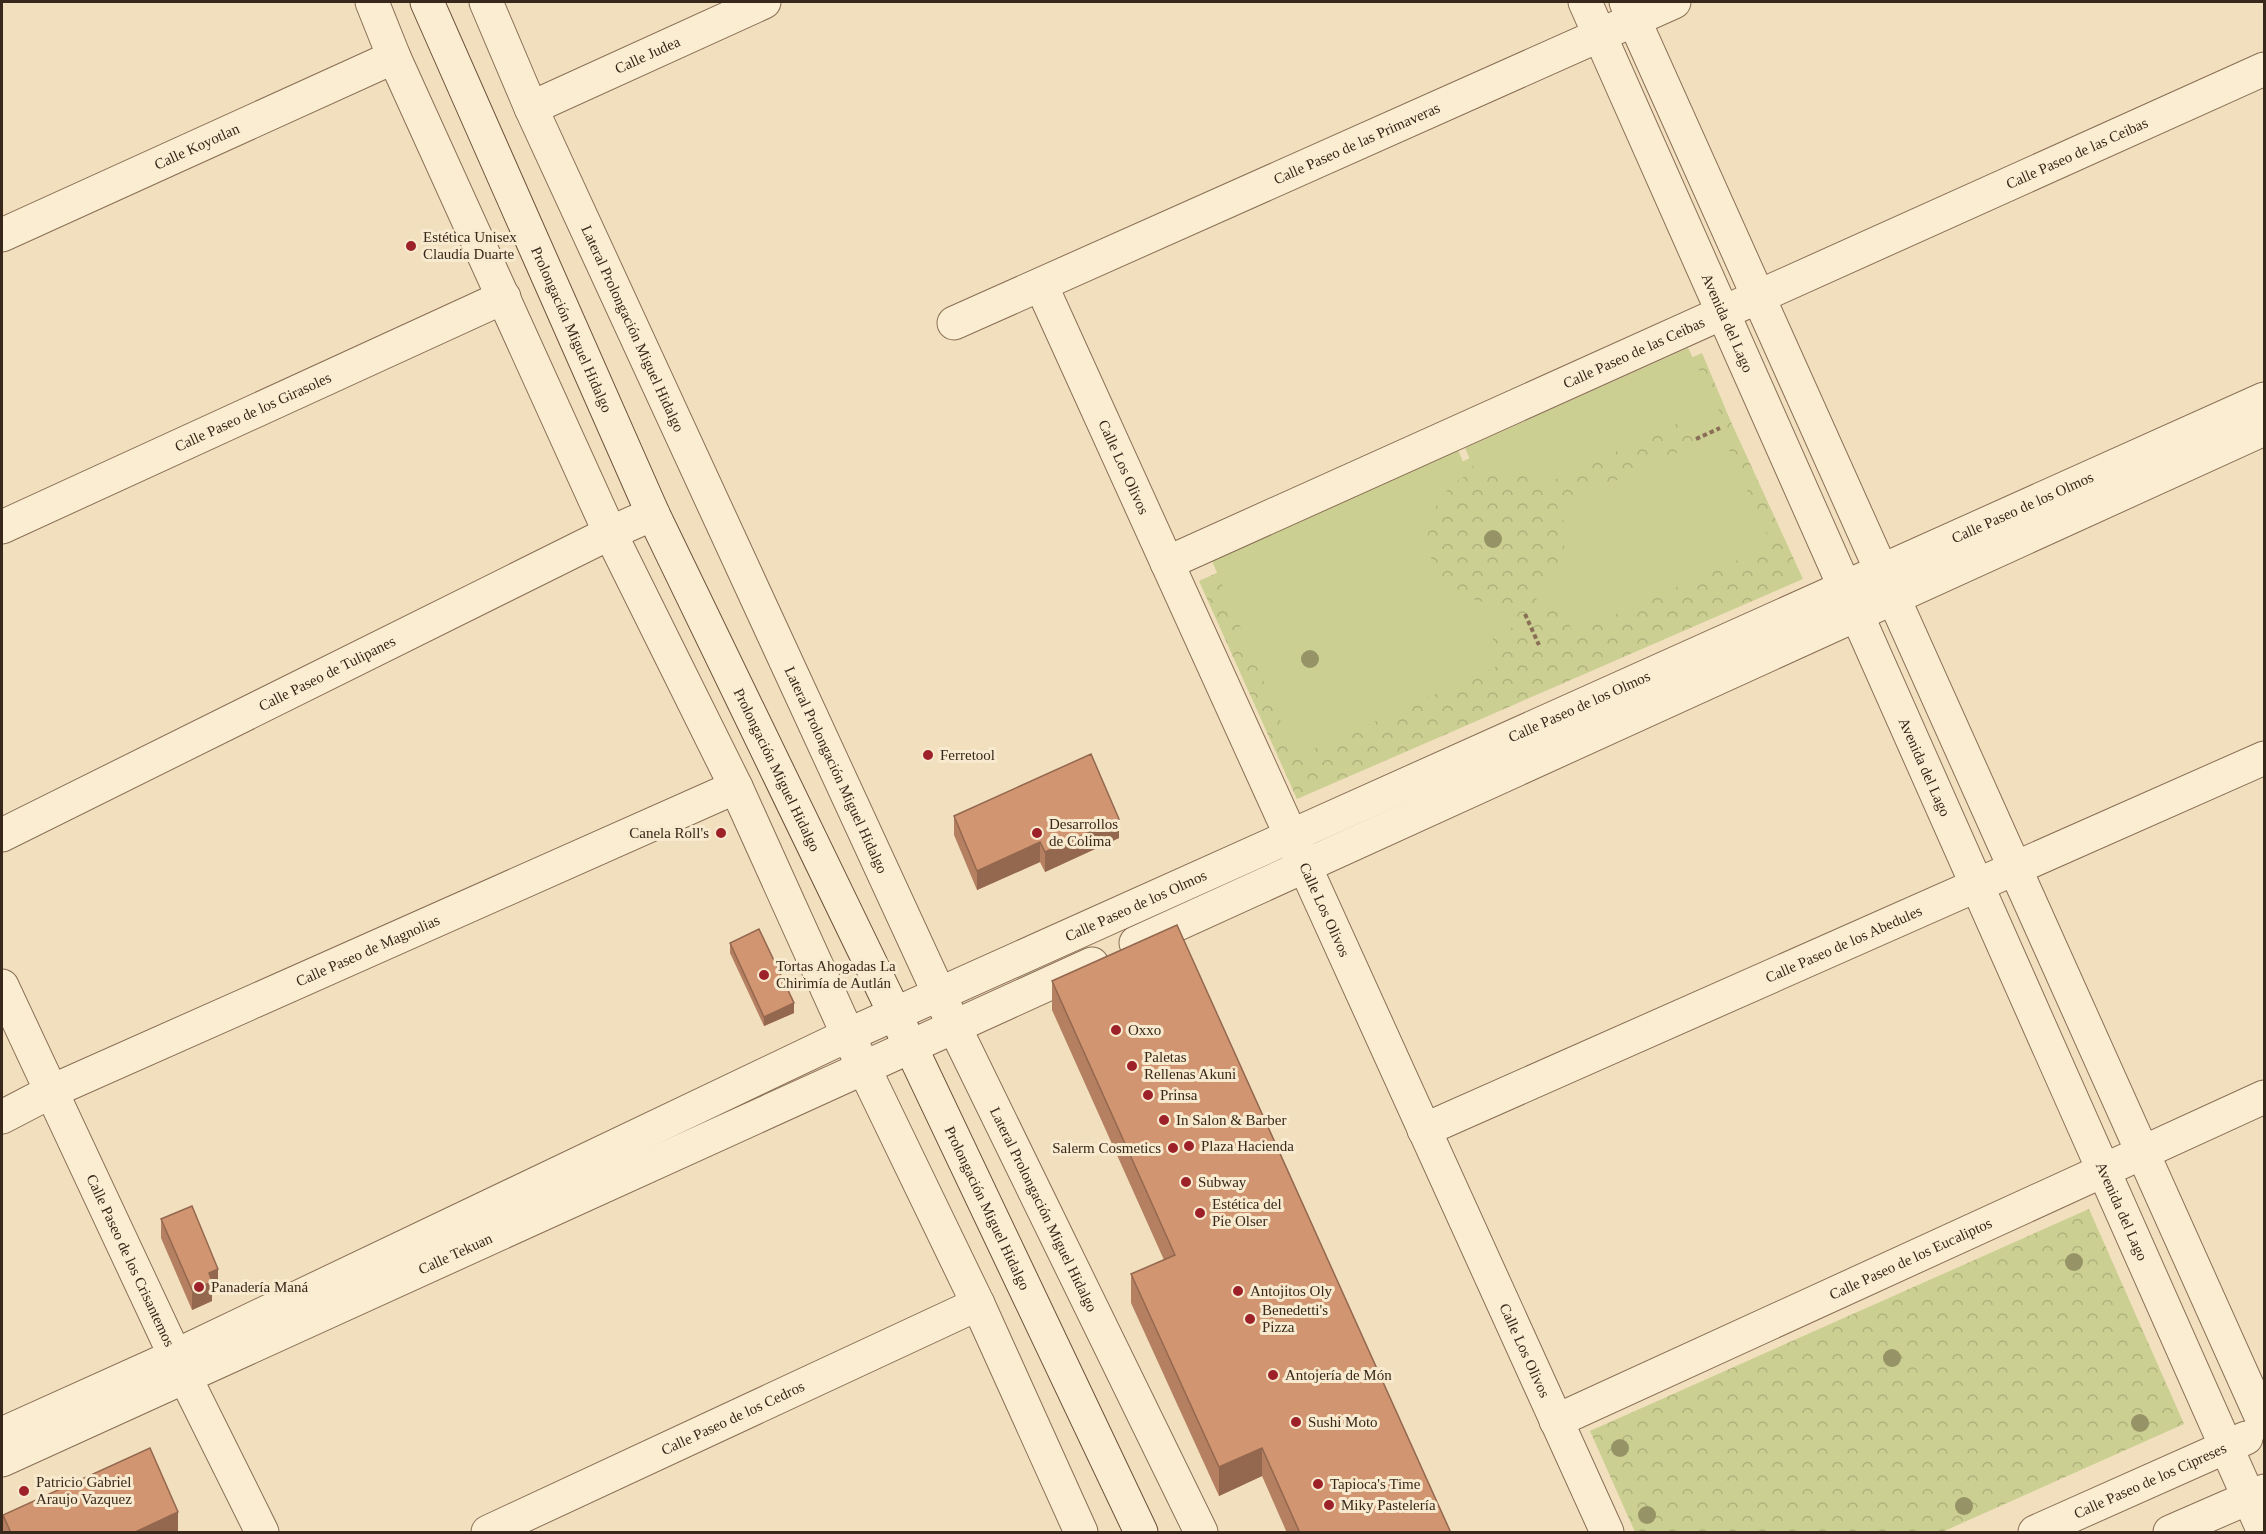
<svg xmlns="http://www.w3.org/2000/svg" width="2266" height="1534" viewBox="0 0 2266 1534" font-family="'Times New Roman',serif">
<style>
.park{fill:url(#park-crowns)}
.garden{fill:#cbcf91}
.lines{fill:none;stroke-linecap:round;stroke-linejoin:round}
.street-casing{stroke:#8a6f56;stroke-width:35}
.secondary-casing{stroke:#6c5039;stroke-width:35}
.path{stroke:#8a6f56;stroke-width:4;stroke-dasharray:4.5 3;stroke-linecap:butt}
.street{stroke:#fbedd2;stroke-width:33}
.secondary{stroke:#fbedd2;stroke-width:33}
.tree{fill:#969467}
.wall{fill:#b58061}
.shaded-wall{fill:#93684f}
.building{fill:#d29571;stroke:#93684f;stroke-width:1.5}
.poi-dot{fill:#9d2128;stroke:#f8eace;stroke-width:2}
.labels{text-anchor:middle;stroke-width:6;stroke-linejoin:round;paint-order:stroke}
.street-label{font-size:15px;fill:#38281b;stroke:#f8eace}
.poi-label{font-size:15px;fill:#38281b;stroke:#f8eace;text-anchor:start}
</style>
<defs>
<pattern id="park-crowns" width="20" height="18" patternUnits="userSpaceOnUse" patternTransform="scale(1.5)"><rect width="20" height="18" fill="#cbcf91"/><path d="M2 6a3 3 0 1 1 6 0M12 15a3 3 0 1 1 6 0" fill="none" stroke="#afb27c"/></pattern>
</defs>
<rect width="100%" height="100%" fill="#f1dfbe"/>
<g class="park">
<polygon points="1702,353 1731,422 1803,579 1297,799 1199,581"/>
<polygon points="2089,1209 2184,1424 1942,1532 1635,1532 1590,1431"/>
</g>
<g class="garden">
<path d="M1688 348 1725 422 1694 437 1685 420 1541 486C1522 471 1499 463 1475 471L1465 448Z"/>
<path d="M1721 432 1772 545 1573 633 1561 605 1543 612 1534 594C1560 571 1574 541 1559 507Z"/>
<path d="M1458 450 1468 474C1399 514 1424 605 1504 604L1513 627 1492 637 1504 663 1296 757 1212 561Z"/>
</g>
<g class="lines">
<defs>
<g id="street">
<polyline points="372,2 394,57 610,533 736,787 848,1035 978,1304 1081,1532"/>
<path id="s1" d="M486 2 531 108 954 1026 1201 1532"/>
<path id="s2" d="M1585 2 2264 1532"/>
<polyline points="1626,2 2264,1423"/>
<path id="s3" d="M531 108 764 2"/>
<path id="s4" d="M2 235 394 57"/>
<path id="s5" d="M1041 285 1607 1532"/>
<path id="s6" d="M954 323 1674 2"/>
<path id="s7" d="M2 527 504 297"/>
<path id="s8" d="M1167 563 2264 69"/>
<path id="s9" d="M2 835 610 533 653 514"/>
<polyline points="1136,943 2264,429"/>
<path id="s10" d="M2 986 185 1377 262 1532"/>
<path id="s11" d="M2 1117 52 1091 736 787"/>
<path id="s12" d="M1424 1130 2264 758"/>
<path id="s13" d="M1556 1421 2264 1097"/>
<path id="s14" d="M2 1434 175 1356 848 1035 2264 399"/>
<path id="s15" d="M2 1460 1092 964"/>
<path id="s16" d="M488 1532 978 1304"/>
<path id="s17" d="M2035 1532 2246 1438"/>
<polyline points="2170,1532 2264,1491"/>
</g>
<g id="secondary">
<path id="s18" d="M427 2 653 514 895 1014 1141 1532"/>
</g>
</defs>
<use href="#street" class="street-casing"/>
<use href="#secondary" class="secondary-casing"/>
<g class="path">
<polyline points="1696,439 1720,428"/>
<polyline points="1525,614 1539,645"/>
</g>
<use href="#street" class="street"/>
<use href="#secondary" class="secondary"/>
</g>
<g class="tree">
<circle cx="1493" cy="539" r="9"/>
<circle cx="1310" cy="659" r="9"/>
<circle cx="2074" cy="1262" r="9"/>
<circle cx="1892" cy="1358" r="9"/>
<circle cx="2140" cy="1423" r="9"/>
<circle cx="1620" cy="1448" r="9"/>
<circle cx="1964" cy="1506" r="9"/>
<circle cx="1647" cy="1515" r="9"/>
</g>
<g class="wall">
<polygon points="954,816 1119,838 1045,872 1040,862 977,890 954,835"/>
<polygon points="730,943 794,1013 764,1026 730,953"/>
<polygon points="1052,981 1451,1533 1287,1533 1262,1476 1219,1496 1131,1303 1131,1274 1164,1260 1052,1010"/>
<polygon points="161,1219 218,1289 212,1292 212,1301 192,1310 161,1238"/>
<polygon points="3,1515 178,1533 3,1533"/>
</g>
<g class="shaded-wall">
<polygon points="1119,819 1119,838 1045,872 1045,852"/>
<polygon points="1040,842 1040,862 977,890 977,871"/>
<polygon points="794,1003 794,1013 764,1026 764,1017"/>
<polygon points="218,1269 218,1289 212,1292 212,1301 192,1310 192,1290 209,1273"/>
<polygon points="1262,1448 1262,1476 1219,1496 1219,1467"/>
<polygon points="178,1512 178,1533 133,1533"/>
</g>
<g class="building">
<polygon points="1091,754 1119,819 1045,852 1040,842 977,871 954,816"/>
<polygon points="1177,925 1451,1533 1300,1533 1262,1448 1219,1467 1131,1274 1175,1255 1052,981"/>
<polygon points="759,929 794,1003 764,1017 730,943"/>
<polygon points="192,1206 218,1269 209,1273 212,1282 192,1290 161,1219"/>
<polygon points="150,1448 178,1512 133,1533 11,1533 3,1515"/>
</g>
<g class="poi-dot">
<circle cx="411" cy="246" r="6"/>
<circle cx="928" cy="755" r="6"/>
<circle cx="721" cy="833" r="6"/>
<circle cx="1037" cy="833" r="6"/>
<circle cx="764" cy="975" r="6"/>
<circle cx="1116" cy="1030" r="6"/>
<circle cx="1132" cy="1066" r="6"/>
<circle cx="1148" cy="1095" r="6"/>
<circle cx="1164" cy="1120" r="6"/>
<circle cx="1189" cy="1146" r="6"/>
<circle cx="1173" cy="1148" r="6"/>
<circle cx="1186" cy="1182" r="6"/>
<circle cx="1200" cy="1213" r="6"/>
<circle cx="199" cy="1287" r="6"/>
<circle cx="1238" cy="1291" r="6"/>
<circle cx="1250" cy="1319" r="6"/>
<circle cx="1273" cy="1375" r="6"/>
<circle cx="1296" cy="1422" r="6"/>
<circle cx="1318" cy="1484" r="6"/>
<circle cx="24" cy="1491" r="6"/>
<circle cx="1329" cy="1505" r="6"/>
</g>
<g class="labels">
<g class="street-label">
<text dy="5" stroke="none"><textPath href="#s3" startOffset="128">Calle Judea</textPath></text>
<text dy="5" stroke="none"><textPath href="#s6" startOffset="441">Calle Paseo de las Primaveras</textPath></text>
<text dy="5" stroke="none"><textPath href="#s4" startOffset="214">Calle Koyotlan</textPath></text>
<text dy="5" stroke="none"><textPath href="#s8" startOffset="998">Calle Paseo de las Ceibas</textPath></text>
<text dy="5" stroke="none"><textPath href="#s2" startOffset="351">Avenida del Lago</textPath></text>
<text dy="5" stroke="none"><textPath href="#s1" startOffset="358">Lateral Prolongación Miguel Hidalgo</textPath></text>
<text dy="5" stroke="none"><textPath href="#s18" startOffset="358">Prolongación Miguel Hidalgo</textPath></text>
<text dy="5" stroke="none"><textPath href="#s8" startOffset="512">Calle Paseo de las Ceibas</textPath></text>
<text dy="5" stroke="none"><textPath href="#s7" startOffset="276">Calle Paseo de los Girasoles</textPath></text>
<text dy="5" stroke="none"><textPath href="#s5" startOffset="200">Calle Los Olivos</textPath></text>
<text dy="5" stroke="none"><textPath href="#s14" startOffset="2223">Calle Paseo de los Olmos</textPath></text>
<text dy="5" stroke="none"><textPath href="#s9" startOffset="363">Calle Paseo de Tulipanes</textPath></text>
<text dy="5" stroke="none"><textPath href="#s14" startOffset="1737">Calle Paseo de los Olmos</textPath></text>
<text dy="5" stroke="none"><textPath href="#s2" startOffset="837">Avenida del Lago</textPath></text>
<text dy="5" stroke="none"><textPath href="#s18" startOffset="844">Prolongación Miguel Hidalgo</textPath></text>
<text dy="5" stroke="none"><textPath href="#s1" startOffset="844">Lateral Prolongación Miguel Hidalgo</textPath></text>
<text dy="5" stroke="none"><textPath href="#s14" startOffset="1251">Calle Paseo de los Olmos</textPath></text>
<text dy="5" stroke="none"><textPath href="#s5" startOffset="686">Calle Los Olivos</textPath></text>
<text dy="5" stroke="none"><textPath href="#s12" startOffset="459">Calle Paseo de los Abedules</textPath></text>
<text dy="5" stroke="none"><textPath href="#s11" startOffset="402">Calle Paseo de Magnolias</textPath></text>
<text dy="5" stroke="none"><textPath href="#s18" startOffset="1330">Prolongación Miguel Hidalgo</textPath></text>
<text dy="5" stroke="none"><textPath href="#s1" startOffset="1330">Lateral Prolongación Miguel Hidalgo</textPath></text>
<text dy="5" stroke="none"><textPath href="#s2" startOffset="1323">Avenida del Lago</textPath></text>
<text dy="5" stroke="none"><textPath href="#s15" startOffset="498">Calle Tekuan</textPath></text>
<text dy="5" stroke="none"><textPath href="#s10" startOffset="303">Calle Paseo de los Crisantemos</textPath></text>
<text dy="5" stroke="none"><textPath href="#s13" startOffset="390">Calle Paseo de los Eucaliptos</textPath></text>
<text dy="5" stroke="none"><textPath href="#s5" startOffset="1170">Calle Los Olivos</textPath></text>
<text dy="5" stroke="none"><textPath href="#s16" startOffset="270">Calle Paseo de los Cedros</textPath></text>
<text dy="5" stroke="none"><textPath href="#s17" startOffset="126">Calle Paseo de los Cipreses</textPath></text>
</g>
<g class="poi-label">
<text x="423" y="242">Estética Unisex<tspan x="423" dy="17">Claudia Duarte</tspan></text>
<text x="940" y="760">Ferretool</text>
<text x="1049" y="829">Desarrollos<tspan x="1049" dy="17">de Colima</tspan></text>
<text x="709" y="838" text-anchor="end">Canela Roll's</text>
<text x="776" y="971">Tortas Ahogadas La<tspan x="776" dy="17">Chirimía de Autlán</tspan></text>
<text x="1128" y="1035">Oxxo</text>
<text x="1144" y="1062">Paletas<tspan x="1144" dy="17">Rellenas Akuni</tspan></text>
<text x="1160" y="1100">Prinsa</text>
<text x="1176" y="1125">In Salon &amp; Barber</text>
<text x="1201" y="1151">Plaza Hacienda</text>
<text x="1161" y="1153" text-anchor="end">Salerm Cosmetics</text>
<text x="1198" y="1187">Subway</text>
<text x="1212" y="1209">Estética del<tspan x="1212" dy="17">Pie Olser</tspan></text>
<text x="211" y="1292">Panadería Maná</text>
<text x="1250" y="1296">Antojitos Oly</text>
<text x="1262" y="1315">Benedetti's<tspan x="1262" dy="17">Pizza</tspan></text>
<text x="1285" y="1380">Antojería de Món</text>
<text x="1308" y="1427">Sushi Moto</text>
<text x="36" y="1487">Patricio Gabriel<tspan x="36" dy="17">Araujo Vazquez</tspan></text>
<text x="1330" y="1489">Tapioca's Time</text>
<text x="1341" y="1510">Miky Pastelería</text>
</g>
</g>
<rect width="2266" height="1534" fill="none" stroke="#38281b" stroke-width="6"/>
</svg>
